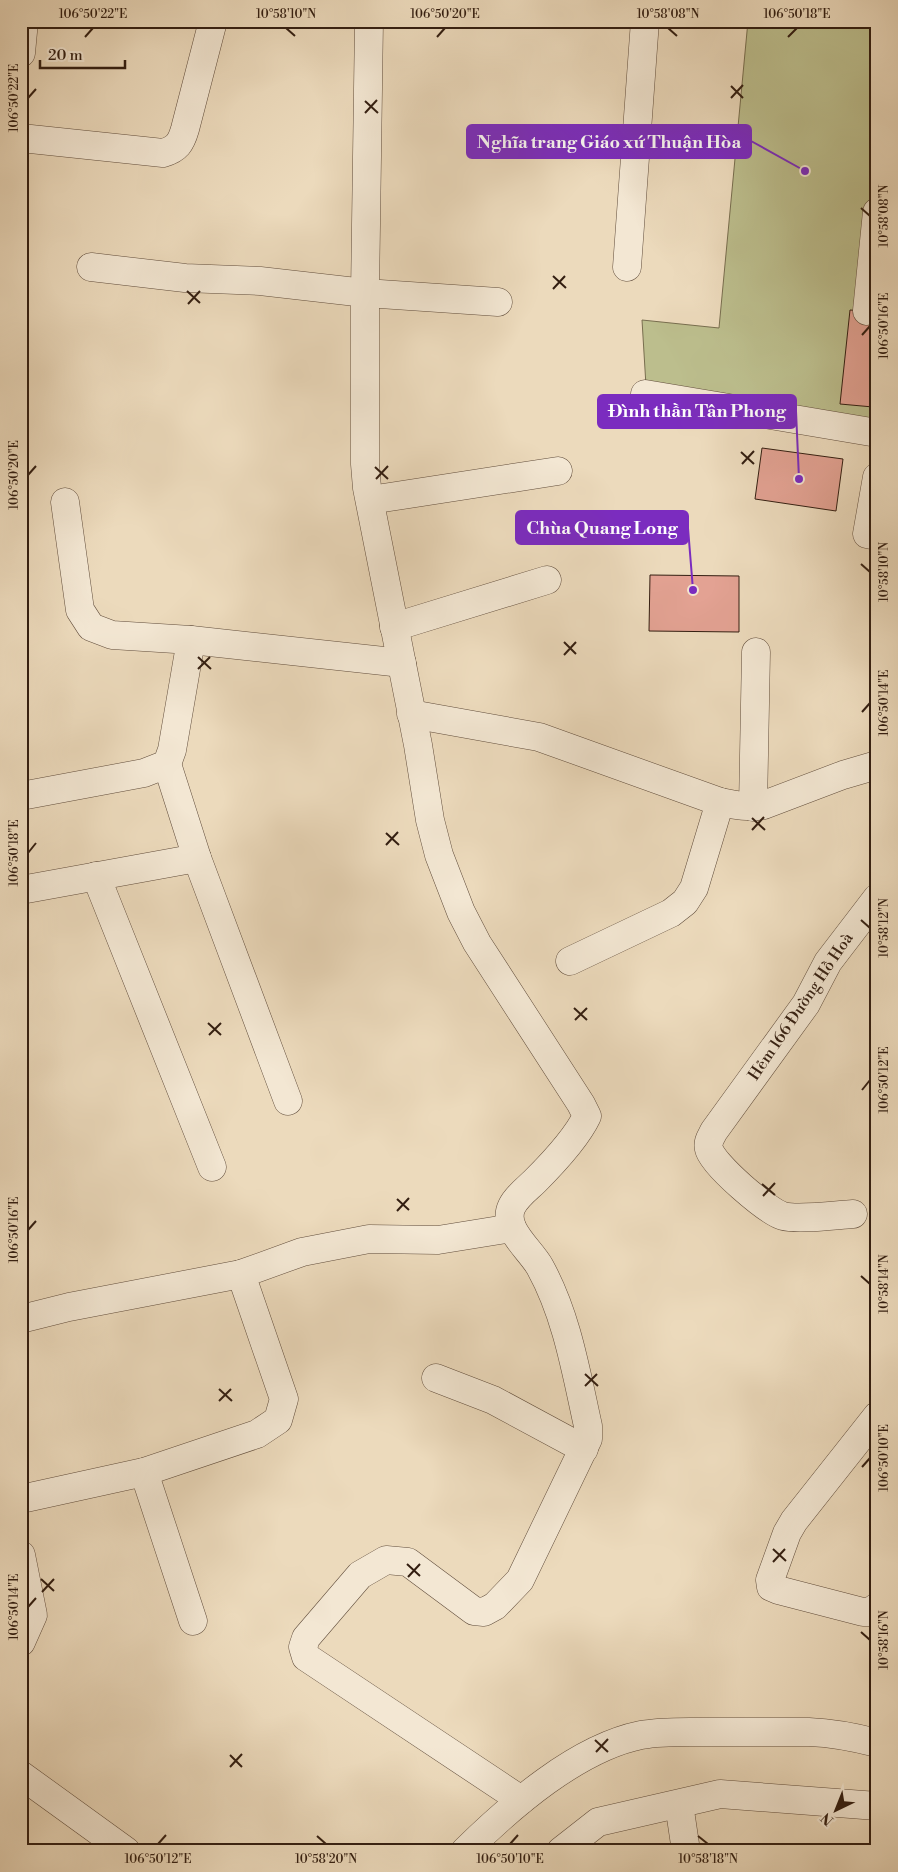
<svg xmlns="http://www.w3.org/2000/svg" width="898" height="1872" viewBox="0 0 898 1872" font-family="'Libre Bodoni',serif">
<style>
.green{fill:#bcbe8d;stroke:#786e4f}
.building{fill:#e3a293;stroke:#331e11}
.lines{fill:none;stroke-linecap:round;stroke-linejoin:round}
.minor-casing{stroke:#614d3c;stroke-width:29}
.minor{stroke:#f3e7d3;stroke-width:28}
.ticks{fill:none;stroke:#331e11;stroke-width:2}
.labels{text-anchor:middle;stroke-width:4.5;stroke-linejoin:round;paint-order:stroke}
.street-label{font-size:16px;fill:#331e11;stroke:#f3e7d3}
.leader{fill:none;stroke:#7b2cbf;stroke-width:2}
.callout-dot{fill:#7b2cbf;stroke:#f3e7d3;stroke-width:2}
.callout{fill:#7b2cbf;stroke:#7b2cbf;stroke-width:2}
.callout-label{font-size:18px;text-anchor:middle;font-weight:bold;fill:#fff}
.neatline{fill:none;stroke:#331e11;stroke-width:2}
.ticks-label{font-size:12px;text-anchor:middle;fill:#331e11}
</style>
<rect width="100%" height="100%" fill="#ecdabc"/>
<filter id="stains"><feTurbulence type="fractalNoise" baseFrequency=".004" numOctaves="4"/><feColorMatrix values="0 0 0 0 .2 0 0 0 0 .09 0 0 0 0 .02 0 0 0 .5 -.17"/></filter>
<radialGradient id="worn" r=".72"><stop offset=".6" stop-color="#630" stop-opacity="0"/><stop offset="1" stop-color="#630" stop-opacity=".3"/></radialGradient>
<polygon class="green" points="748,21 877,21 877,423 646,386 642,320 719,328"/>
<g class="building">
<polygon points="850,310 877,312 877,374 873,407 840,404"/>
<polygon points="762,448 843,459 836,511 755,499"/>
<polygon points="650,575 739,576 739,632 649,631"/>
</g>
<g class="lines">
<defs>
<g id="minor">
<path d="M369 21 365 293V464L367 488 418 745 430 820 439 855 461 912 477 943 581 1104 587 1116C577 1137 552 1164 535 1181 528 1188 517 1196 512 1206 501 1228 530 1249 540 1267 567 1316 576 1372 588 1426V1439L520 1580 495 1606 484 1612 474 1611 408 1562 386 1560 360 1575 306 1638 303 1647 306 1657 521 1800"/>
<polyline points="21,53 24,21"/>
<path d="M21 138 163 153C177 149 181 143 185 129L213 21"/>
<polyline points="91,267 185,278 260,281 365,293 498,302"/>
<polyline points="627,267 645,21"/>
<polyline points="867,311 877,212"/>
<polyline points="645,394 877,433"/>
<polyline points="877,477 867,534 877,536"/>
<polyline points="370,500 558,471"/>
<polyline points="65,502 80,610 91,627 112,635 191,640 402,663"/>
<polyline points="394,627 547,580"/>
<path d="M411 714 539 737 720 802C735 805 749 808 764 805L843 775 877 765"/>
<polyline points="167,764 197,858 288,1101"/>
<polyline points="21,796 144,773 167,764 172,750 191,640"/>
<polyline points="753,807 756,652"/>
<polyline points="96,876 212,1167"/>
<polyline points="21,890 197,858"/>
<polyline points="570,961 671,913 685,902 694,888 720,802"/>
<path d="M853 1214C836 1215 798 1220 783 1216 768 1212 712 1164 709 1149 707 1142 711 1137 714 1131L806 1004 828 962 877 898"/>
<polyline points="21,1319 69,1307 241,1274"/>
<polyline points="436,1378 493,1400 584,1449"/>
<polyline points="877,1416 794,1521 787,1533 770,1580 771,1587 778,1590 863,1612 870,1612 877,1607"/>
<polyline points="144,1472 193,1621"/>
<polyline points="21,1499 144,1472 257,1434 278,1420 284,1399 241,1274 302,1252 369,1239 438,1240 512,1228"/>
<polyline points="21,1555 33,1615 21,1642"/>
<polyline points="21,1775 126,1851"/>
<polyline points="679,1804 686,1851"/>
<path d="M465 1851C511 1806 577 1748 641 1735 663 1731 684 1732 706 1732 740 1732 775 1732 809 1732 833 1733 854 1737 877 1743"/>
<polyline points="561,1851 598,1822 720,1794 877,1806"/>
</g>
</defs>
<use href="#minor" class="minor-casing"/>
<use href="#minor" class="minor"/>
</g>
<path class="ticks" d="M286 28 295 36M668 28 677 36M85 37 93 28M437 37 445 28M788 37 797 28M731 86 743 98M28 98 36 89M731 98 743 85M365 101 378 113M365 113 377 100M861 208 870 216M553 276 566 288M553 289 565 276M187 291 200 303M188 304 200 291M862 335 870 326M741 452 754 464M742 464 754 451M375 467 388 479M28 475 36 466M376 479 388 466M861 564 870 572M564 642 576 654M564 655 576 642M198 657 211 669M198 669 210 657M862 712 870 703M752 818 765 830M752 830 764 817M386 833 399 845M386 845 398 832M28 853 36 843M861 920 870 928M574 1008 587 1020M575 1020 587 1008M208 1023 221 1035M209 1035 221 1023M862 1090 870 1080M762 1184 775 1195M763 1196 775 1183M397 1199 409 1210M397 1211 409 1198M28 1230 36 1221M861 1276 870 1284M585 1374 598 1386M585 1386 597 1374M219 1389 232 1401M219 1401 231 1389M862 1467 870 1458M773 1549 786 1561M773 1562 785 1549M407 1564 420 1576M408 1577 420 1564M41 1579 54 1591M42 1592 54 1579M28 1607 36 1598M861 1632 870 1640M595 1740 608 1752M596 1752 608 1739M230 1755 242 1767M230 1767 242 1754M317 1836 326 1844M698 1836 708 1844M158 1844 166 1835M510 1844 518 1835"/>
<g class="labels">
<g class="street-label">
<text transform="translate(800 1006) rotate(-56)" y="6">Hẻm 166 Đường Hồ Hoà</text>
</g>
</g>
<path class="leader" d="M805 171L751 141M799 479L796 411M693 590L688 528"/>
<g class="callout-dot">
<circle cx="805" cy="171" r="5"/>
<circle cx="799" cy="479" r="5"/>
<circle cx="693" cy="590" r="5"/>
</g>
<g class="callout">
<rect x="467" y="125" width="284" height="33" rx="5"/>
<rect x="598" y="395" width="198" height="33" rx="5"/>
<rect x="516" y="511" width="172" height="33" rx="5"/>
</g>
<g class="callout-label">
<text x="609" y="148">Nghĩa trang Giáo xứ Thuận Hòa</text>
<text x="697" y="417">Đình thần Tân Phong</text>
<text x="602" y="534">Chùa Quang Long</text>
</g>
<rect width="898" height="1872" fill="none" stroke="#ecdabc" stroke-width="55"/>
<g transform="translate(836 1810) rotate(223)" stroke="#f3e7d3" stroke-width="4" paint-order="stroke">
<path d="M0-4L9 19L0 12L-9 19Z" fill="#331e11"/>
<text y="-8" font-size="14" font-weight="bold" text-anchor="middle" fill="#331e11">N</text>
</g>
<path d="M40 60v8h85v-8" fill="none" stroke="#331e11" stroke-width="2.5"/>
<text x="48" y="60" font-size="15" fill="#331e11" stroke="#f3e7d3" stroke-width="4" paint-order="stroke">20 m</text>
<rect x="28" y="28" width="842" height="1816" class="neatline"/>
<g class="ticks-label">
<text x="93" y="18">106°50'22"E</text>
<text x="286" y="18">10°58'10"N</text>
<text x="445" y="18">106°50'20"E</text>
<text x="668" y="18">10°58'08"N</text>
<text x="797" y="18">106°50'18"E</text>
<text transform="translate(14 98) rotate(-90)" y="4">106°50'22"E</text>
<text transform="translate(884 216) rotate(-90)" y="4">10°58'08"N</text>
<text transform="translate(884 326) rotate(-90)" y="4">106°50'16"E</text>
<text transform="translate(14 475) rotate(-90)" y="4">106°50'20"E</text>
<text transform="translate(884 572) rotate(-90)" y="4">10°58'10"N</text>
<text transform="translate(884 703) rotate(-90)" y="4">106°50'14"E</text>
<text transform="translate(14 853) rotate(-90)" y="4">106°50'18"E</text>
<text transform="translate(884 928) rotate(-90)" y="4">10°58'12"N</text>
<text transform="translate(884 1080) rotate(-90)" y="4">106°50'12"E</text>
<text transform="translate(14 1230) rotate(-90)" y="4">106°50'16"E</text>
<text transform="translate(884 1284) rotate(-90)" y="4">10°58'14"N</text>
<text transform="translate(884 1458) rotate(-90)" y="4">106°50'10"E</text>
<text transform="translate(14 1607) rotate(-90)" y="4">106°50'14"E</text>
<text transform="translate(884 1640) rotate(-90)" y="4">10°58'16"N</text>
<text x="158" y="1863">106°50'12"E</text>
<text x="326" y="1863">10°58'20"N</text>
<text x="510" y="1863">106°50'10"E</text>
<text x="708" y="1863">10°58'18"N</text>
</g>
<rect width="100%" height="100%" filter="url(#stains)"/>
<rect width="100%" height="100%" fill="url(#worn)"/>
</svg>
